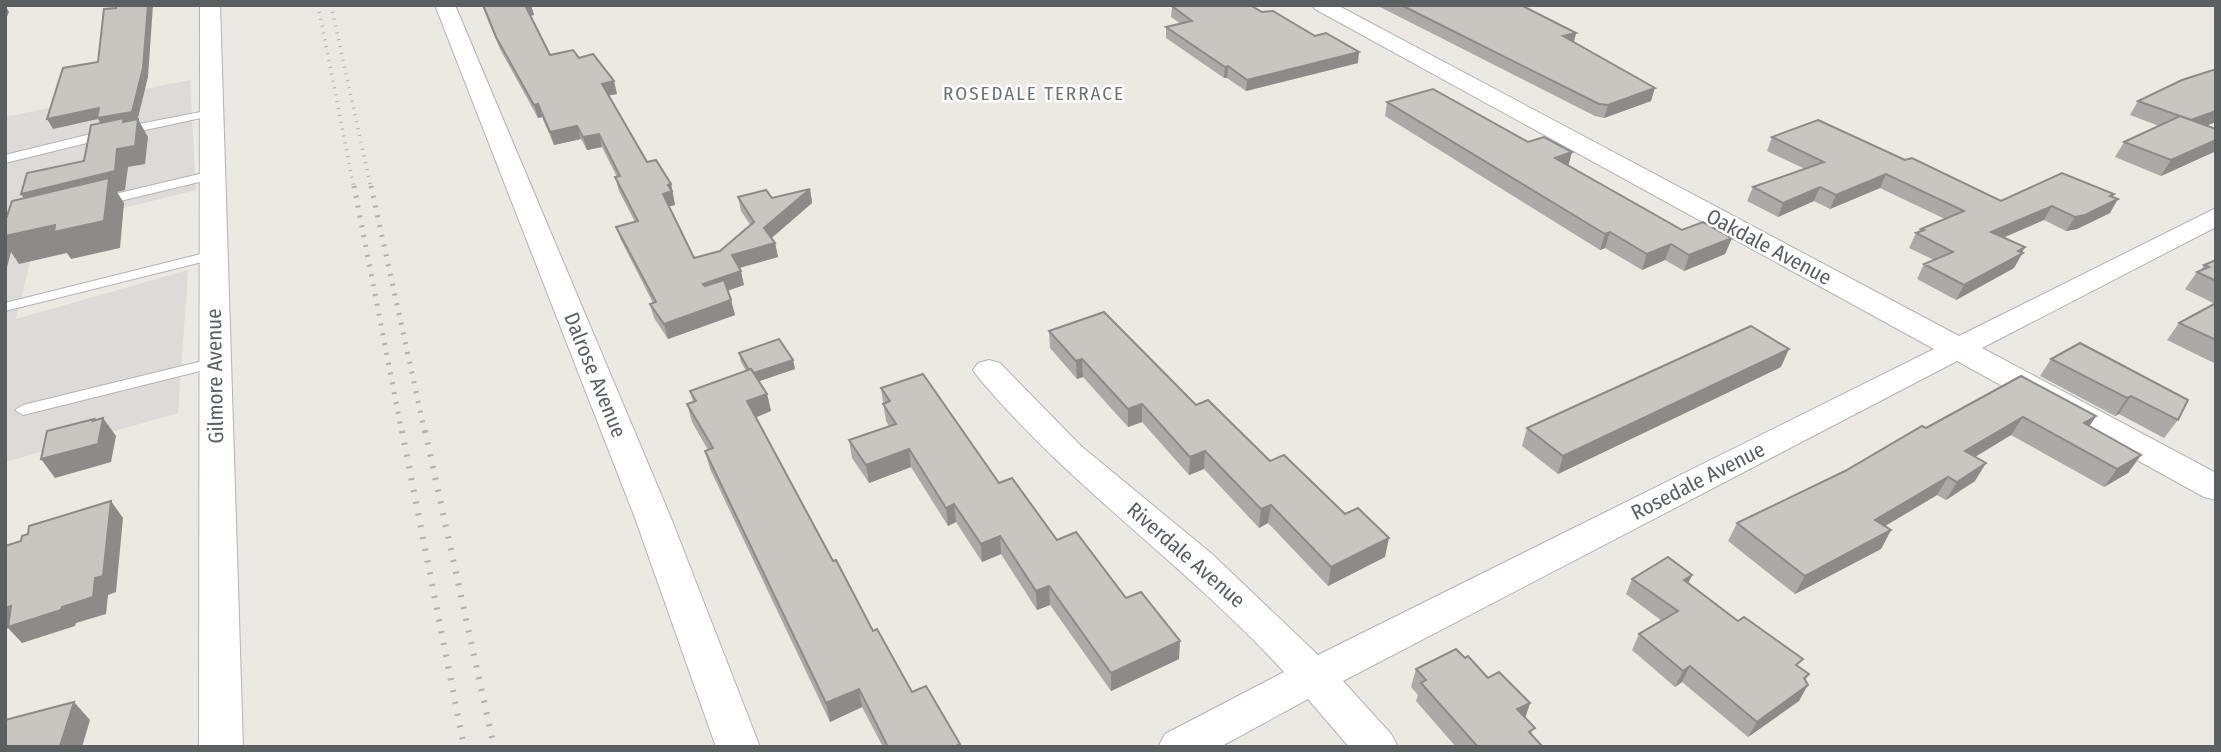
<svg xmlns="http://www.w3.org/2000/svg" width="2221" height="752" viewBox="0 0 2221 752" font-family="'Fira Sans Condensed',sans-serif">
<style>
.industrial{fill:#dddad7}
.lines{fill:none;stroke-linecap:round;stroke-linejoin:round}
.service-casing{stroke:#b0b4b6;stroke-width:2}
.minor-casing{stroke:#b0b4b6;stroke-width:2}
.service{fill:#fff;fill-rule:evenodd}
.minor{fill:#fff;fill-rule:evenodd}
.rail-far2{stroke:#b0b1b1;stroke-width:3.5;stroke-dasharray:1 6;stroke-linecap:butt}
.rail-far1{stroke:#b0b1b1;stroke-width:5;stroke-dasharray:2 8;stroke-linecap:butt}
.rail{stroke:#b0b1b1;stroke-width:6;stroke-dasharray:2 10;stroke-linecap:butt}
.wall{fill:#ada9a6}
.shaded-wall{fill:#8d8a87}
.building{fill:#c9c5c1;stroke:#8d8a87;stroke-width:2}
.labels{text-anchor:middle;stroke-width:5;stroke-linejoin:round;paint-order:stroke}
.far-neighbourhood-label{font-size:19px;letter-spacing:2px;fill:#6c7173;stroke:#fff}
.street-label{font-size:21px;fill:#5a5f61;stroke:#fff}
</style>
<rect width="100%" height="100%" fill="#ece8e2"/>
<polygon class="industrial" points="190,80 196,190 38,229 16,319 188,270 178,413 5,462 5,117"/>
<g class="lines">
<defs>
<g id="service">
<polygon points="211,110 217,113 215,115 103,139 5,163 5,155 103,131"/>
<polygon points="212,171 216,172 216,178 99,206 93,202 94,199"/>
<polygon points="213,251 220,255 218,258 5,311 5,303"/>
<polygon points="215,358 223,363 220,366 23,415 15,410 23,405"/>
</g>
<g id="minor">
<polygon points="200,5 220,5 243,747 199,747"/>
<polygon points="435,5 455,5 671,518 760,747 716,747 635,518"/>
<path d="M1312 5H1337L1959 336 2216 208V227L1982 348 2216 473V500L2204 497 1957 361 1343 681 1391 734 1398 747H1349L1308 699 1220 747H1158L1165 734 1284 672C1187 566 1070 487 978 377L973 370 978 363 989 360 1000 363 1081 446 1212 554 1318 655 1934 349 1315 9Z"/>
</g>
</defs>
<use href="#service" class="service-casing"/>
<use href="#minor" class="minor-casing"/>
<use href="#service" class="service"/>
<use href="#minor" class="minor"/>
<g class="rail-far2">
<polyline points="318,5 354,188"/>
<polyline points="331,5 371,188"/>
</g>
<g class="rail-far1">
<polyline points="354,186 402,433"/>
<polyline points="371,186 425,433"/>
</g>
<g class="rail">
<polyline points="402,431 464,747"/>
<polyline points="425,431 494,747"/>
</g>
</g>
<g class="wall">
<polygon points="482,5 531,5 534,15 529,16 550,55 579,58 617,94 609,95 647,162 671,184 675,205 669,206 694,258 720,251 751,226 741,211 738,197 772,198 810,189 812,203 771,238 775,243 778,257 739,268 744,285 728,290 735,315 668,339 654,318 650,304 653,303 621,240 616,227 635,222 619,191 615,177 617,177 602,147 587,150 581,139 554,145 542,117 538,118 500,49"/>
<polygon points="1169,5 1250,5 1358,63 1246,91 1227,78 1224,78 1166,38 1166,27 1181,24 1171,17 1172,7"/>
<polygon points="1376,5 1521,5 1576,33 1574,42 1651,101 1604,118 1595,116"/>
<polygon points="2138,101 2216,122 2206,126 2216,129 2216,151 2161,176 2115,157 2124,142 2159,126 2130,115"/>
<polygon points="1387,102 1528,142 1572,152 1568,165 1682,230 1732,238 1725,254 1684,271 1665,260 1642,270 1605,248 1600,250 1385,116"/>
<polygon points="1772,137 1905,160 2001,201 2112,196 2110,213 2077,229 2066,231 2044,220 2003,238 2023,253 2014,268 1956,300 1917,279 1924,264 1934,260 1909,248 1916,233 1919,232 1921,229 1945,219 1880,188 1830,209 1814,201 1778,217 1747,201 1753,187 1805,169 1767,151"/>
<polygon points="2216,260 2216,364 2167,340 2179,323 2215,304 2185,289 2197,272 2200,271 2204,265"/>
<polygon points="1049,331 1196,405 1270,461 1385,557 1328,586 1268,523 1259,528 1204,469 1189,475 1142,422 1128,427 1083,377 1077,379 1050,348"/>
<polygon points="2080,343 2178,420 2164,438 2119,414 2115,416 2040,376 2051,359"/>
<polygon points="739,353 793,360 795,369 759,381 767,394 771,411 756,417 833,561 873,631 912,692 960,747 883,747 862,707 830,722 710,469 705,451 708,450 692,422 687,404 693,402 690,391 746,371 741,362"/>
<polygon points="1781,367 1558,474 1522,446 1527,428"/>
<polygon points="2021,376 2096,416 2089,427 2141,455 2128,473 2104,487 2011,435 1975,457 1975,481 1946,500 1937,495 1885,526 1891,530 1881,549 1795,594 1728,541 1737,523 1845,471"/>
<polygon points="881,388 999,483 1057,540 1126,598 1179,659 1111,691 1050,605 1037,610 1001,554 982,562 956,522 948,526 911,467 869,483 852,458 849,440 889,426 886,421"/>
<polygon points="1692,575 1688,583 1809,674 1805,681 1799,701 1748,737 1682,682 1675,687 1632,650 1639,634 1662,621 1626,594 1632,579"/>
<polygon points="1465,658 1488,678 1530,703 1525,717 1533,736 1543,747 1456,747 1416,701 1418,695 1411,687 1416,669"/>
</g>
<g class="shaded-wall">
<polygon points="5,5 9,12 5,21"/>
<polygon points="148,5 153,5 148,77 137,122 103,128 98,119 53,129 47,119"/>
<polygon points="525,5 531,5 534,15 528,16"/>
<polygon points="1576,33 1573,45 1563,36"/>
<polygon points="1359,52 1358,63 1246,91 1247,80"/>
<polygon points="1228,66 1227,78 1224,78 1225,67"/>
<polygon points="614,81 617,94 606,96 602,84"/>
<polygon points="1655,88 1651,101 1604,118 1608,105"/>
<polygon points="538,104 542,117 538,118 534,105"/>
<polygon points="2216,111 2216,122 2183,134 2191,120"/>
<polygon points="138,119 148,137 145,164 128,167 125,190 117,192 124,203 120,248 71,259 67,253 19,264 11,252 5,275 5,231 55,225 104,221 33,212 21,194 117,149"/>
<polygon points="577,126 581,139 554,145 550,132"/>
<polygon points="599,134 602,147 587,150 583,137"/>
<polygon points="2216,140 2216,151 2161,176 2171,160"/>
<polygon points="1572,152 1568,167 1555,158"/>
<polygon points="1886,174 1880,188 1830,209 1836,195"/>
<polygon points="671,184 675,205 667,207 663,194 668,185"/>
<polygon points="1820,187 1814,201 1778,217 1783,203"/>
<polygon points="810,189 812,203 767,242 764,228"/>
<polygon points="2114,194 2108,204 2118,199 2110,213 2077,229 2066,231 2075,217"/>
<polygon points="2052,206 2044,220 1983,246 1991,232"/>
<polygon points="1610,232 1605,248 1600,250 1605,234"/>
<polygon points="1732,238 1725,254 1684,271 1689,255"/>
<polygon points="775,243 778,257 735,269 732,255"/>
<polygon points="1671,244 1665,260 1642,270 1647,254"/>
<polygon points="2025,247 2014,268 1956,300 1964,285"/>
<polygon points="741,271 744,285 707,298 703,284"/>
<polygon points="731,300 735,315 668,339 664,324"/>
<polygon points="1789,349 1781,367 1558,474 1563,456"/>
<polygon points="1082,359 1083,377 1077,379 1076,361"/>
<polygon points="793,360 795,369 754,383 752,374"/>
<polygon points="767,394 771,411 752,419 747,401"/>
<polygon points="2131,396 2119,414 2115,416 2127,398"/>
<polygon points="1142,404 1142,422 1128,427 1128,409"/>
<polygon points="2096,416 2084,434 2084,423"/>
<polygon points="2023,417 2011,435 1955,469 1965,451"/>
<polygon points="103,418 116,436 111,462 55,478 41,459 93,421 94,419 101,429"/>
<polygon points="909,449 911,467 869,483 866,465"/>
<polygon points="1205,451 1204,469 1189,475 1190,457"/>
<polygon points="2141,455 2128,473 2104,487 2117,469"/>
<polygon points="1986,463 1975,481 1946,500 1957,482"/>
<polygon points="1948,477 1937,495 1865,538 1875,520"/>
<polygon points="111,501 123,518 116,592 108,595 106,614 76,623 75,626 22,643 8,628 5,629 5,608 11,606 62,607 95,578"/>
<polygon points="954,504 956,522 948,526 946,508"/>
<polygon points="1271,505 1268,523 1259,528 1261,509"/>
<polygon points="1891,530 1881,549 1795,594 1805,576"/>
<polygon points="1000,536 1001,554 982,562 981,544"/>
<polygon points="1389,538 1385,557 1328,586 1331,567"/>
<polygon points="1692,575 1685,591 1684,580"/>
<polygon points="1049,586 1050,605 1037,610 1036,591"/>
<polygon points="1180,641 1179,659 1111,691 1111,673"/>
<polygon points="1690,666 1682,682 1675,687 1683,671"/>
<polygon points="1808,685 1799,701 1748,737 1757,722"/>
<polygon points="859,689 862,707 830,722 826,703"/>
<polygon points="74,702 90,720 82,747 57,747"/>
<polygon points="1530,703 1524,722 1517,709"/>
</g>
<g class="building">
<polygon points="116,5 148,5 143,68 132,112 97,118 99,108 47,119 63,68 98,62 104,9 116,8"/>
<polygon points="483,5 525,5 550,55 573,50 579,58 593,54 614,81 602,84 647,162 656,160 671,184 668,185 672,191 663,194 694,258 720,251 754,222 738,197 766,190 772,198 810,189 764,228 775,243 732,255 741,271 703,284 705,286 724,280 731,300 664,324 650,304 656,302 616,227 638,221 615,177 620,176 599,134 583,137 577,126 550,132 538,104 534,105 496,37"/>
<polygon points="1177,5 1250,5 1262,12 1273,11 1315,36 1326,33 1359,52 1247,80 1228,66 1225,67 1166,27 1192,21 1172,6"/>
<polygon points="1401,5 1521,5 1576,33 1563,36 1655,88 1608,105 1599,104"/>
<polygon points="2216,69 2216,111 2191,120 2138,101 2182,80"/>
<polygon points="1433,89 1528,142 1544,137 1572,152 1555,158 1682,230 1703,222 1732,238 1689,255 1671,244 1647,254 1610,232 1605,234 1387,102"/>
<polygon points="2180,116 2216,129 2216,140 2171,160 2124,142"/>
<polygon points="124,118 123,122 138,119 135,146 117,149 115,171 21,194 27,173 84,161 91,125"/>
<polygon points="1818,120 1905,160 1912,158 2001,201 2062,173 2114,194 2110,196 2118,199 2085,215 2075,217 2052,206 1991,232 2025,247 2018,251 2023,253 1964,285 1924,264 1953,252 1916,233 1924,230 1921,229 1964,211 1886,174 1836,195 1820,187 1783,203 1753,187 1824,162 1772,137"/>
<polygon points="109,178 104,221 54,232 55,225 5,236 5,222 12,201"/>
<polygon points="2216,260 2216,281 2197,272 2209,267 2204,265"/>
<polygon points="2216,303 2216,340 2179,323"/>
<polygon points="1104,312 1196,405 1208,400 1270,461 1284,455 1345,514 1358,508 1389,538 1331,567 1271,505 1261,509 1205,451 1190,457 1142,404 1128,409 1082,359 1076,361 1049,331"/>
<polygon points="1751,326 1789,349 1563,456 1527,428"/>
<polygon points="779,339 793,360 754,373 751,369 749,370 739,353"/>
<polygon points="2080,343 2188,400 2178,420 2131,396 2127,398 2051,359"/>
<polygon points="751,369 767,394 747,401 833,561 836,560 873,631 877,629 912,692 926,686 960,744 954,747 888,747 859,689 826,703 705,451 713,448 687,404 696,401 690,391"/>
<polygon points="923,374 999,483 1012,478 1057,540 1076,532 1126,598 1141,592 1180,641 1111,673 1049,586 1036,591 1000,536 981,544 954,504 946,508 909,449 866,465 849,440 896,424 883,404 890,401 881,388"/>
<polygon points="2021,376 2096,416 2084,423 2141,455 2117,469 2023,417 1965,451 1986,463 1957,482 1948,477 1875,520 1891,530 1805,576 1737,523 1845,471 1922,426 1926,428"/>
<polygon points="103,418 98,444 41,459 47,431 94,419 93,421"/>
<polygon points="111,501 103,576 95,578 93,597 62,607 61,610 8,627 11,606 5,608 5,546 21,541 22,536 28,534 29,526"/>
<polygon points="1668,557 1692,575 1684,580 1738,621 1744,617 1803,659 1796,665 1809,674 1804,678 1808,685 1757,722 1690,666 1683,671 1639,634 1678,611 1632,579"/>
<polygon points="1456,649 1465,658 1468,656 1488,678 1499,672 1530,703 1517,709 1535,728 1529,732 1543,747 1478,747 1421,683 1426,680 1416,669"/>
<polygon points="74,702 60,746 5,747 5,720"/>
</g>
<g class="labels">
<g class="far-neighbourhood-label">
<text x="1034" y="100">ROSEDALE TERRACE</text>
</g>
<g class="street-label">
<text transform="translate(1769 247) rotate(28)" y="7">Oakdale Avenue</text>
<text transform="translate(595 375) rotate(68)" y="7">Dalrose Avenue</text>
<text transform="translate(215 376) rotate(-91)" y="7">Gilmore Avenue</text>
<text transform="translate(1698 481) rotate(-27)" y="7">Rosedale Avenue</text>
<text transform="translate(1186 555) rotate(41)" y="7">Riverdale Avenue</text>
</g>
</g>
<rect width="2221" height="752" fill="none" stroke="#5a5f61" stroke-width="14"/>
</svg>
